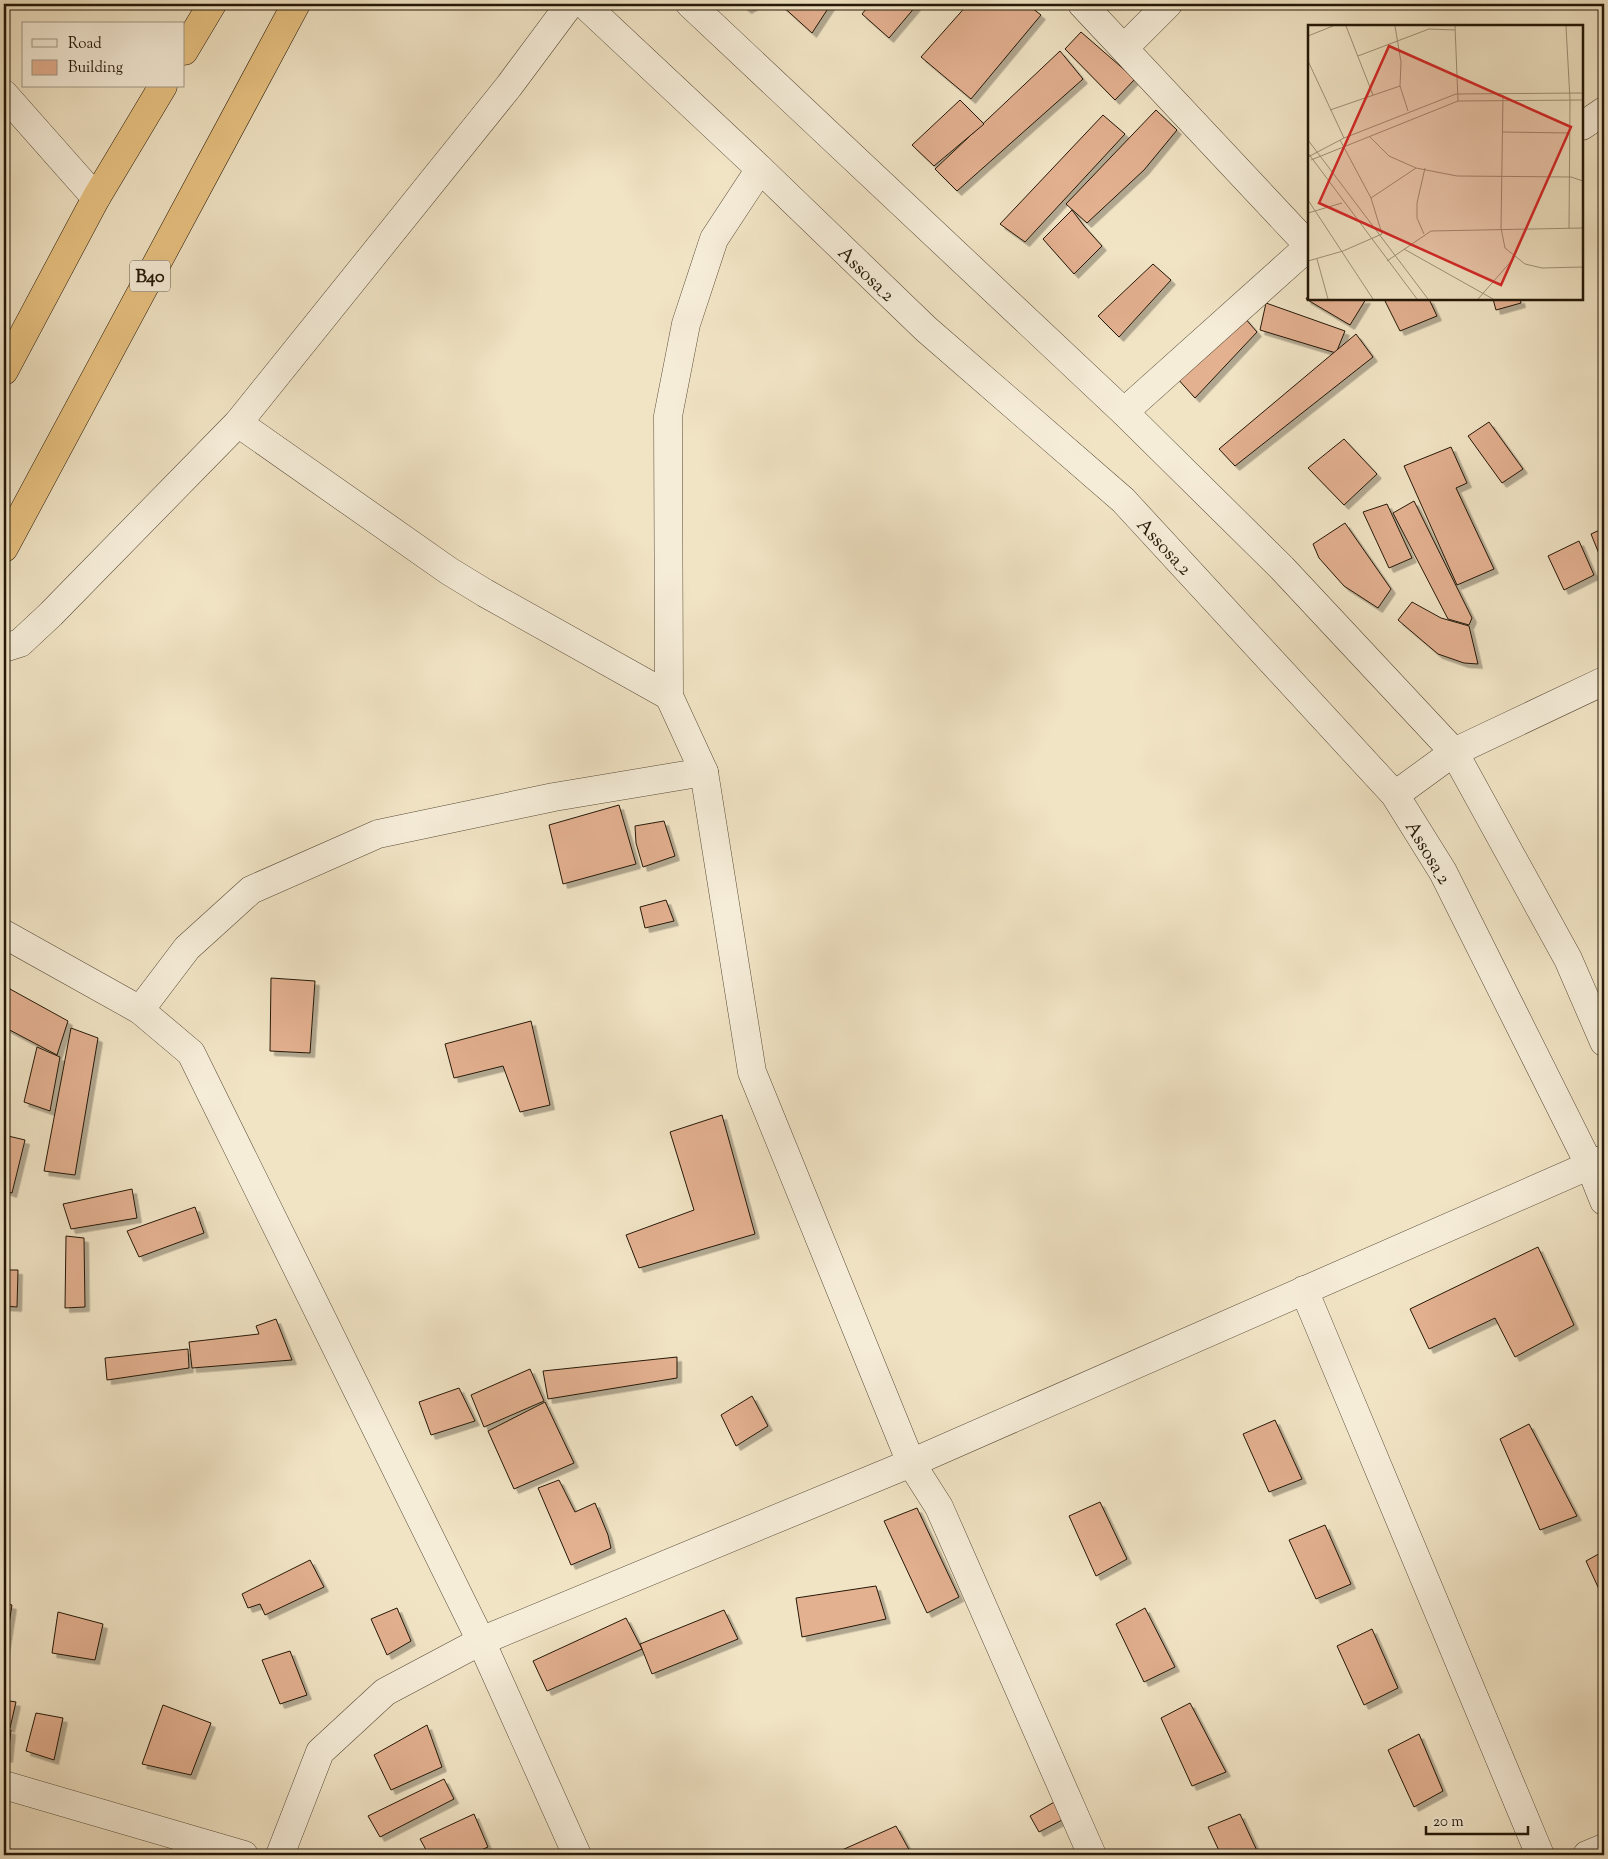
<svg xmlns="http://www.w3.org/2000/svg" width="1608" height="1859" viewBox="0 0 1608 1859" font-family="'Sorts Mill Goudy',serif">
<style>
.building{fill:#e3b090;stroke:#241808;filter:url(#shadow)}
.lines{fill:none;stroke-linecap:round;stroke-linejoin:round}
.minor-casing{stroke:#574b37;stroke-width:29}
.highway-casing{stroke:#241808;stroke-width:29}
.minor{stroke:#f6edd9;stroke-width:28}
.highway{stroke:#e8c282;stroke-width:28}
.labels{text-anchor:middle;stroke-width:4.5;stroke-linejoin:round;paint-order:stroke}
.shield{fill:#f6edd9;stroke:#635847;stroke-width:1}
.shield-label{font-size:18px;font-weight:bold;fill:#241808}
.street-label{font-size:19px;fill:#241808;stroke:#f6edd9}
.inset-road{fill:none;stroke:#9f9279;stroke-width:1}
.view{fill:#d62828;fill-opacity:0.15;stroke:#d62828;stroke-width:2.5}
.inset-edge{fill:none;stroke:#241808;stroke-width:2.5}
</style>
<defs>
<filter id="shadow"><feDropShadow dx="4.5" dy="4.5" stdDeviation="0" flood-color="#0004"/></filter>
</defs>
<rect width="100%" height="100%" fill="#f1e4c5"/>
<filter id="stains"><feTurbulence type="fractalNoise" baseFrequency=".004" numOctaves="4"/><feColorMatrix values="0 0 0 0 .2 0 0 0 0 .09 0 0 0 0 .02 0 0 0 .5 -.17"/></filter>
<radialGradient id="worn" r=".72"><stop offset=".6" stop-color="#630" stop-opacity="0"/><stop offset="1" stop-color="#630" stop-opacity=".3"/></radialGradient>
<g class="building">
<polygon points="741,4 756,4 747,9"/>
<polygon points="780,4 831,4 812,33"/>
<polygon points="870,4 913,4 916,6 889,38 862,14"/>
<polygon points="968,4 1027,4 1041,15 971,99 921,57"/>
<polygon points="1081,32 1135,79 1115,100 1065,49"/>
<polygon points="1060,51 1083,79 957,191 935,169"/>
<polygon points="960,100 984,124 934,166 912,145"/>
<polygon points="1156,110 1177,130 1144,170 1087,223 1066,204"/>
<polygon points="1103,115 1125,134 1025,242 1000,224"/>
<polygon points="1072,210 1084,226 1102,246 1074,274 1043,239"/>
<polygon points="1153,264 1171,280 1119,337 1098,316"/>
<polygon points="1309,294 1309,299 1366,299 1350,325 1306,299"/>
<polygon points="1384,299 1429,299 1437,316 1400,331"/>
<polygon points="1493,299 1520,299 1521,303 1496,310"/>
<polygon points="1266,303 1345,331 1336,353 1260,330"/>
<polygon points="1243,316 1257,332 1195,398 1176,377"/>
<polygon points="1356,334 1373,357 1235,466 1219,449"/>
<polygon points="1489,422 1523,469 1502,483 1468,436"/>
<polygon points="1344,439 1377,474 1344,505 1308,468"/>
<polygon points="1451,447 1467,483 1456,488 1494,569 1457,585 1404,466"/>
<polygon points="1414,501 1472,618 1469,625 1448,619 1393,513"/>
<polygon points="1387,504 1412,558 1389,568 1363,512"/>
<polygon points="1345,523 1391,589 1378,608 1344,586 1319,558 1313,544"/>
<polygon points="1604,528 1604,566 1591,534"/>
<polygon points="1579,541 1594,575 1564,590 1548,556"/>
<polygon points="1412,602 1441,618 1469,626 1478,664 1464,663 1438,654 1398,620"/>
<polygon points="619,805 636,864 563,884 549,825"/>
<polygon points="664,821 675,856 643,867 636,843 635,826"/>
<polygon points="666,900 674,921 645,928 640,907"/>
<polygon points="271,978 315,981 310,1053 270,1051"/>
<polygon points="10,989 68,1021 57,1055 4,1027 4,1001"/>
<polygon points="531,1021 550,1105 520,1112 503,1066 454,1078 445,1044"/>
<polygon points="71,1028 98,1038 75,1175 44,1171"/>
<polygon points="37,1047 60,1057 50,1111 24,1102"/>
<polygon points="722,1115 755,1234 639,1268 626,1235 694,1210 670,1132"/>
<polygon points="4,1135 25,1140 12,1193 4,1190"/>
<polygon points="132,1189 137,1218 71,1229 63,1204"/>
<polygon points="195,1207 204,1233 139,1257 127,1231"/>
<polygon points="66,1236 84,1238 85,1307 65,1308"/>
<polygon points="1538,1247 1574,1325 1515,1357 1495,1318 1429,1349 1410,1309"/>
<polygon points="4,1270 18,1270 17,1307 4,1306"/>
<polygon points="276,1319 292,1360 192,1368 189,1342 259,1334 256,1326"/>
<polygon points="188,1349 189,1368 107,1380 105,1358"/>
<polygon points="677,1357 677,1378 548,1399 543,1371"/>
<polygon points="530,1369 544,1401 484,1427 471,1395"/>
<polygon points="459,1388 475,1421 431,1435 419,1402"/>
<polygon points="752,1396 768,1426 736,1446 721,1415"/>
<polygon points="545,1402 574,1463 514,1489 488,1431"/>
<polygon points="1275,1420 1302,1479 1269,1492 1243,1434"/>
<polygon points="1529,1424 1577,1516 1540,1530 1500,1439"/>
<polygon points="559,1480 575,1512 595,1503 608,1535 611,1548 571,1565 538,1488"/>
<polygon points="1100,1502 1127,1559 1096,1576 1069,1516"/>
<polygon points="917,1508 959,1597 927,1613 884,1521"/>
<polygon points="1325,1525 1351,1584 1316,1599 1289,1540"/>
<polygon points="1604,1551 1604,1600 1586,1561"/>
<polygon points="310,1560 324,1587 265,1615 260,1604 248,1608 242,1594"/>
<polygon points="876,1586 886,1619 802,1637 796,1598"/>
<polygon points="4,1603 12,1605 4,1655"/>
<polygon points="397,1608 411,1641 387,1655 371,1619"/>
<polygon points="1145,1608 1175,1667 1144,1682 1116,1624"/>
<polygon points="724,1610 738,1639 652,1674 640,1644"/>
<polygon points="58,1612 103,1624 95,1660 52,1653"/>
<polygon points="626,1618 642,1649 547,1691 533,1661"/>
<polygon points="1372,1629 1398,1688 1364,1705 1337,1646"/>
<polygon points="290,1651 307,1695 280,1704 262,1660"/>
<polygon points="4,1700 16,1702 10,1728 4,1726"/>
<polygon points="1190,1703 1226,1772 1192,1786 1161,1718"/>
<polygon points="163,1705 211,1723 191,1775 142,1764"/>
<polygon points="36,1713 63,1718 54,1760 26,1751"/>
<polygon points="427,1725 442,1767 391,1790 374,1755"/>
<polygon points="4,1729 11,1730 8,1758 4,1757"/>
<polygon points="1419,1734 1443,1791 1414,1807 1388,1750"/>
<polygon points="444,1779 454,1799 380,1837 368,1816"/>
<polygon points="1056,1801 1064,1819 1039,1832 1030,1816"/>
<polygon points="474,1814 488,1847 470,1855 429,1855 420,1839"/>
<polygon points="1240,1814 1259,1855 1221,1855 1208,1827"/>
<polygon points="896,1826 912,1855 845,1855 842,1850"/>
</g>
<g class="lines">
<defs>
<g id="minor">
<polyline points="584,4 760,169 926,329 1123,500 1395,795 1443,872 1590,1166 1604,1201"/>
<polyline points="690,4 1124,412 1282,568 1454,752 1568,959 1604,1042"/>
<polyline points="1082,4 1309,246"/>
<polyline points="1124,48 1168,4"/>
<polyline points="4,94 96,198"/>
<polyline points="1582,126 1604,111"/>
<polyline points="760,169 714,239 686,324 668,416 669,696 704,772 752,1072 911,1463 939,1507 1092,1855"/>
<polyline points="1124,412 1309,246"/>
<polyline points="238,423 449,571 485,593 669,696"/>
<polyline points="4,648 20,643 51,614 238,423 509,86 570,4"/>
<polyline points="1395,795 1454,752 1604,681"/>
<polyline points="4,934 140,1010 191,1053 481,1641 577,1855"/>
<polyline points="140,1010 187,948 251,890 378,834 554,797 704,772"/>
<polyline points="1304,1290 1540,1855"/>
<polyline points="4,1785 244,1855"/>
<polyline points="280,1855 320,1752 385,1692 481,1641 911,1463 1604,1159"/>
<polyline points="1587,1855 1604,1848"/>
</g>
<g id="highway">
<polyline points="184,51 212,4"/>
<polyline points="4,371 96,198 163,86"/>
<polyline points="4,548 296,4"/>
</g>
</defs>
<use href="#minor" class="minor-casing"/>
<use href="#highway" class="highway-casing"/>
<use href="#minor" class="minor"/>
<use href="#highway" class="highway"/>
</g>
<g class="labels">
<rect class="shield" x="130" y="260.5" width="40" height="31" rx="4"/>
<g class="shield-label">
<text x="150" y="282">B40</text>
</g>
<g class="street-label">
<text transform="translate(867 273) rotate(44)" y="7">Assosa_2</text>
<text transform="translate(1165 546) rotate(47)" y="7">Assosa_2</text>
<text transform="translate(1429 852) rotate(59)" y="7">Assosa_2</text>
</g>
</g>
<g transform="translate(1308 25)">
<rect width="275" height="275" fill="#f1e4c5"/>
<path class="inset-road" d="M38 1 65 70M147 1 150 76M258 1 262 75 261 203M0 11 25 1M50 31 121 4 147 5M0 36 36 113M92 61 100 86M195 70 193 203 197 223 217 239 234 243 275 242M22 85 92 61 93 37 87 1M194 107 262 108M61 111 81 131 108 143 149 151 263 152 275 156M0 115 120 274M0 128 109 274M0 132 36 113 148 69 275 68M3 135 150 76 275 75M63 173 108 143M0 175 65 274M0 188 34 178M116 209 109 193V178L117 143M96 224 185 274M9 234 20 274M0 236 35 226 74 209 63 173 32 115M79 236 123 206 275 203M170 274 206 233"/>
<path class="view" d="M81 21 263 102 193 260 11 178Z"/>
<rect width="275" height="275" class="inset-edge"/>
</g>
<rect width="1608" height="1859" fill="none" stroke="#f1e4c5" stroke-width="20"/>
<rect x="5" y="5" width="1598" height="1849" fill="none" stroke="#241808" stroke-width="2.5"/>
<rect x="10" y="10" width="1588" height="1839" fill="none" stroke="#241808"/>
<rect x="22" y="22" width="162" height="65" fill="#f6edd9" stroke="#a29885"/>
<rect x="32" y="39" width="25" height="8" fill="#f6edd9" stroke="#a29885"/>
<text x="68" y="48" font-size="15" fill="#241808">Road</text>
<rect x="32" y="60" width="25" height="15" fill="#e3b090" stroke="#a29885"/>
<text x="68" y="72" font-size="15" fill="#241808">Building</text>
<path d="M1426 1826v8h102v-8" fill="none" stroke="#241808" stroke-width="2.5"/>
<text x="1433" y="1826" font-size="15" fill="#241808" stroke="#f6edd9" stroke-width="4" paint-order="stroke">20 m</text>
<rect width="100%" height="100%" filter="url(#stains)"/>
<rect width="100%" height="100%" fill="url(#worn)"/>
</svg>
